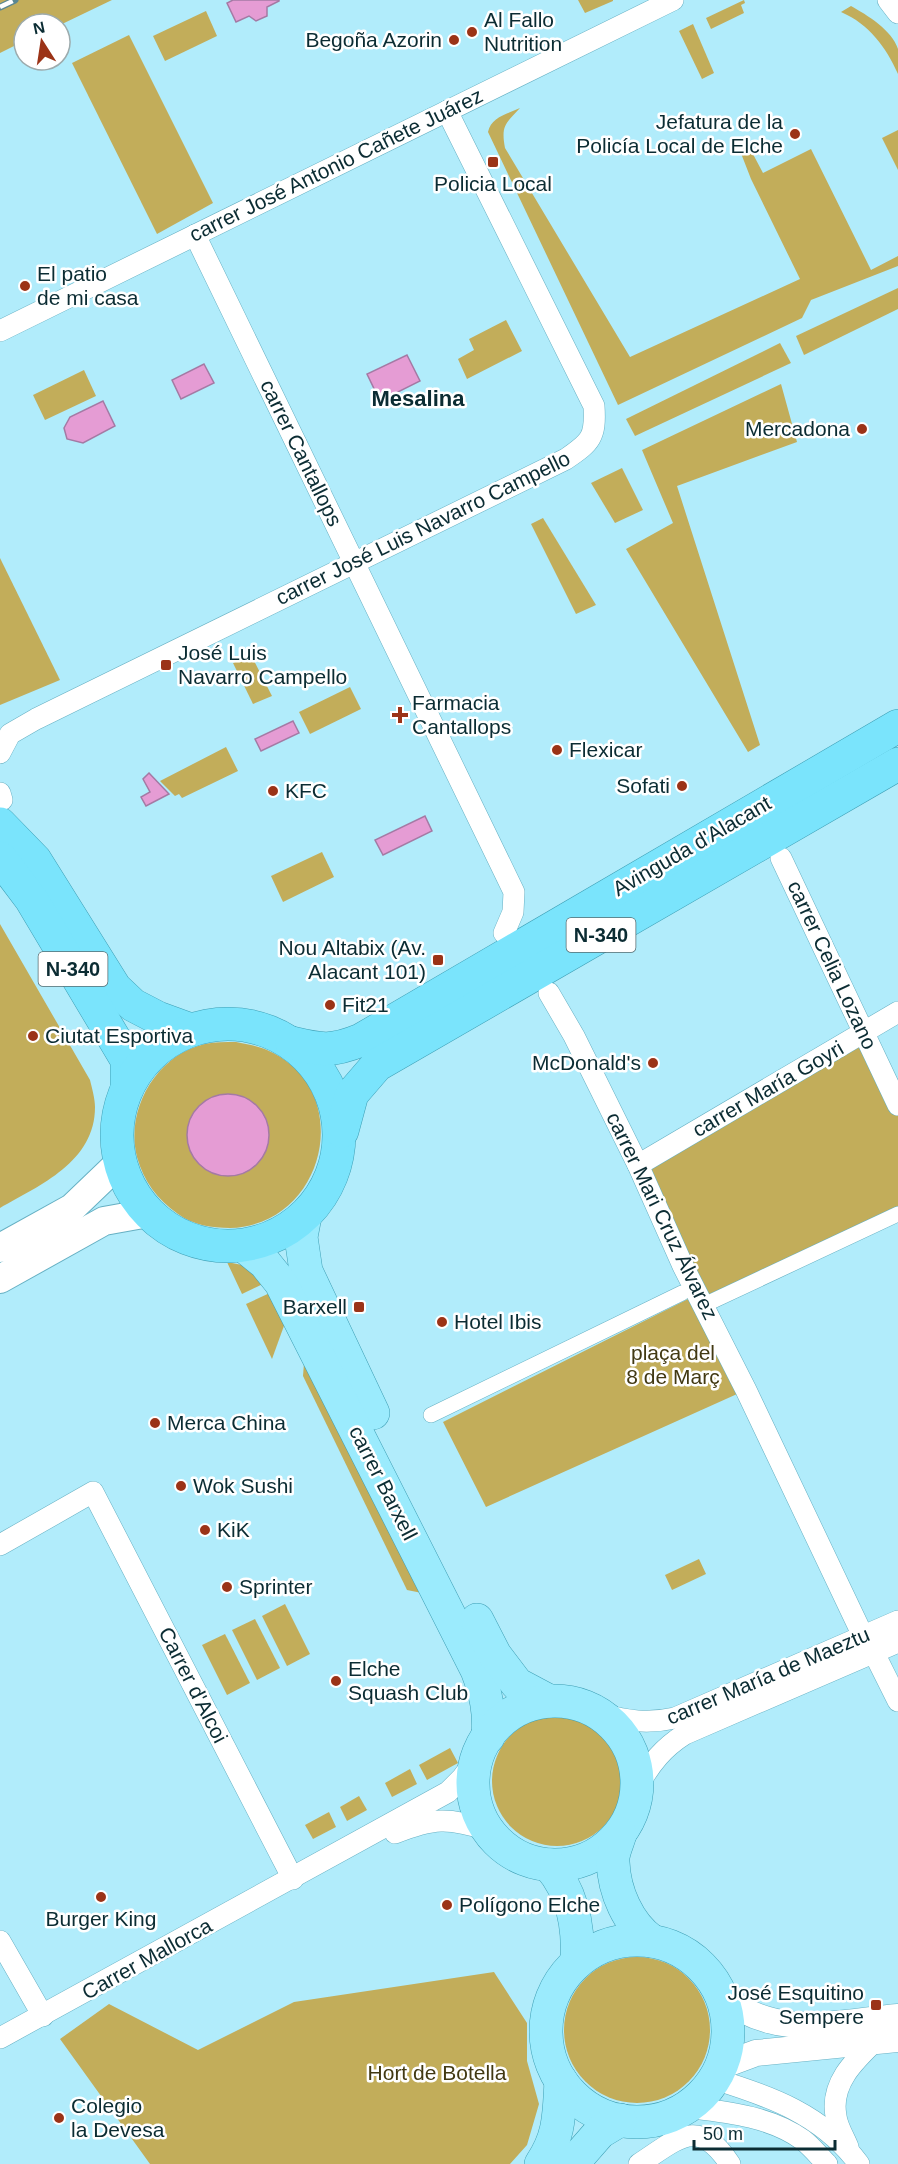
<svg xmlns="http://www.w3.org/2000/svg" width="898" height="2164" viewBox="0 0 898 2164" font-family="Helvetica,sans-serif">
<style>
.green{fill:#c2ad5a}
.water{fill:#e59cd4;stroke:#a47aa4;stroke-width:1.5}
.lines{fill:none;stroke-linecap:round;stroke-linejoin:round}
.pedestrian-casing{stroke:#66b0c3;stroke-width:16}
.minor-casing{stroke:#66b0c3;stroke-width:22}
.tertiary-casing{stroke:#66b0c3;stroke-width:27}
.secondary-casing{stroke:#66b0c3;stroke-width:30}
.primary-casing{stroke:#3e9fb5;stroke-width:34}
.trunk-casing{stroke:#3e9fb5;stroke-width:34}
.pedestrian{stroke:#fff;stroke-width:15}
.minor{stroke:#fff;stroke-width:21}
.tertiary{stroke:#fff;stroke-width:26}
.secondary{stroke:#fff;stroke-width:28}
.primary{stroke:#9bebfd;stroke-width:33}
.trunk{stroke:#7ae4fc;stroke-width:33}
.rail-casing{stroke:#5a8792;stroke-width:7}
.rail{stroke:#fff;stroke-width:4.5;stroke-dasharray:14;stroke-linecap:butt}
.poi-dot{fill:#9b3317;stroke:#fff;stroke-width:2}
.labels{text-anchor:middle;stroke-width:5;stroke-linejoin:round;paint-order:stroke}
.shield{fill:#fff;stroke:#546b70;stroke-width:1.5}
.shield-label{font-size:20px;font-weight:bold;fill:#0b2c33}
.poi-label{font-size:21px;fill:#0b2c33;stroke:#fff;text-anchor:start}
.street-label{font-size:21px;fill:#0b2c33;stroke:#fff}
.park-label{font-size:21px;fill:#423913;stroke:#fff}
.neighbourhood-label{font-size:22px;font-weight:bold;fill:#0b2c33;stroke:#fff}
</style>
<rect width="100%" height="100%" fill="#b1ecfb"/>
<g class="green">
<polygon points="0,0 112,0 60,25 24,24 24,41 0,53"/>
<polygon points="578,0 613,0 613,1 585,13"/>
<polygon points="744,0 745,3 741,5 744,13 711,29 706,18"/>
<path d="M851 6C867 15 892 30 898 49 898 56 898 67 898 74 886 47 869 24 841 12Z"/>
<polygon points="206,11 217,36 165,61 153,36"/>
<polygon points="693,24 714,73 702,79 679,31"/>
<polygon points="129,35 213,203 157,234 72,63"/>
<path d="M520 108C505 124 501 126 505 148L630 357 800 279 751 179 737 143 745 139 763 173 811 149 871 270 898 256V266L811 300 802 318 618 405 488 132C491 117 507 114 520 108Z"/>
<polygon points="898,130 898,170 882,138"/>
<polygon points="898,288 898,309 804,355 796,336"/>
<polygon points="506,320 522,351 467,379 458,359 474,350 469,339"/>
<polygon points="780,343 791,363 635,436 626,419"/>
<polygon points="84,370 96,396 45,420 33,395"/>
<polygon points="781,384 797,442 677,486 760,745 748,752 626,549 673,523 642,450"/>
<polygon points="622,468 643,510 615,523 591,483"/>
<polygon points="543,518 596,605 576,614 531,524"/>
<polygon points="0,558 60,680 0,705"/>
<polygon points="251,655 272,696 253,704 233,663"/>
<polygon points="350,687 361,709 310,734 299,712"/>
<polygon points="226,747 238,771 182,798 179,794 175,796 160,781"/>
<polygon points="322,852 334,877 283,902 271,876"/>
<path d="M0 924 90 1080C92 1088 95 1099 95 1107 95 1162 40 1185 0 1208Z"/>
<polygon points="863,1033 898,1105 898,1214 704,1305 746,1390 486,1507 443,1422 698,1294 638,1165"/>
<path d="M236 1042C246 1044 258 1046 267 1050 357 1089 327 1225 230 1228 212 1228 193 1225 178 1214 157 1199 144 1182 137 1157 125 1110 156 1055 205 1044 215 1042 226 1042 236 1042Z"/>
<polygon points="227,1262 242,1265 267,1282 242,1294"/>
<polygon points="272,1292 285,1323 272,1359 246,1304"/>
<polygon points="305,1350 427,1594 407,1590 303,1376"/>
<polygon points="699,1559 706,1574 672,1590 665,1575"/>
<polygon points="285,1604 310,1654 287,1666 262,1616"/>
<polygon points="255,1619 280,1668 257,1680 232,1630"/>
<polygon points="225,1634 250,1683 227,1695 202,1645"/>
<circle cx="557" cy="1781" r="65"/>
<polygon points="450,1748 458,1763 427,1780 419,1765"/>
<polygon points="410,1769 417,1784 392,1797 385,1783"/>
<polygon points="359,1796 367,1810 347,1821 340,1807"/>
<polygon points="329,1812 336,1827 313,1839 305,1825"/>
<circle cx="637" cy="2030" r="73"/>
<polygon points="494,1972 527,2023 527,2061 539,2104 527,2145 510,2164 150,2164 60,2039 109,2004 198,2050 294,2002"/>
</g>
<g class="water">
<polygon points="233,0 279,0 279,1 267,7 267,16 256,21 249,16 236,22 227,3"/>
<polygon points="407,355 420,381 380,401 367,374"/>
<polygon points="204,364 214,383 181,399 172,380"/>
<polygon points="103,401 115,426 83,443 67,439 64,428 70,417"/>
<polygon points="293,721 299,733 261,751 255,739"/>
<polygon points="149,773 169,794 146,806 141,797 150,792 143,779"/>
<polygon points="425,816 432,831 383,855 375,840"/>
<circle cx="228" cy="1135" r="41"/>
</g>
<g class="lines">
<defs>
<g id="pedestrian">
<polyline points="704,1305 898,1214"/>
<polyline points="431,1415 682,1293"/>
</g>
<g id="minor">
<polyline points="888,0 898,13"/>
<polyline points="195,235 514,892 513,912 504,933"/>
<polyline points="0,331 673,0"/>
<path d="M0 753 10 734 36 719 566 459C591 442 596 437 594 406L447 111"/>
<polyline points="0,793 2,800"/>
<polyline points="781,858 898,1105"/>
<polyline points="549,993 574,1036 638,1165 683,1266 746,1390 863,1636"/>
<polyline points="638,1165 898,1012"/>
<polyline points="0,1545 93,1492 293,1879"/>
<polyline points="874,1653 898,1701"/>
<path d="M601 1714C627 1721 648 1724 675 1718L898 1621"/>
<path d="M638 1786C651 1763 663 1748 685 1734L898 1642"/>
<path d="M395 1833C433 1818 448 1817 488 1830"/>
<polyline points="0,1941 43,2016"/>
<polyline points="0,2038 448,1792 462,1778 476,1759"/>
<path d="M714 2079C770 2096 823 2115 859 2164"/>
<path d="M686 2107C726 2112 770 2116 803 2140 812 2147 819 2156 827 2164"/>
<path d="M848 2147C844 2137 837 2126 836 2116 830 2084 854 2061 875 2041"/>
<path d="M639 2164C679 2138 698 2116 730 2164"/>
</g>
<g id="tertiary">
<path d="M721 1996C778 2040 832 2023 898 2017"/>
<polyline points="721,2066 756,2053 898,2039"/>
</g>
<g id="secondary">
<polyline points="0,1248 72,1208 119,1163"/>
<polyline points="0,1279 104,1221 143,1214"/>
</g>
<g id="primary">
<polyline points="305,1216 301,1237 306,1271 373,1413"/>
<path d="M244 1246 265 1263 281 1283 477 1670C486 1693 490 1712 488 1737"/>
<polyline points="477,1620 495,1655 517,1684 549,1701"/>
<circle cx="555" cy="1783" r="82"/>
<path d="M620 1834C618 1842 612 1853 613 1862 614 1891 628 1924 652 1941"/>
<path d="M549 1865C573 1893 579 1926 577 1962"/>
<circle cx="637" cy="2031" r="91"/>
<path d="M541 2164C560 2136 559 2114 561 2081"/>
<polyline points="572,2164 600,2132 620,2120"/>
</g>
<g id="trunk">
<polyline points="0,824 35,860 115,988 133,1005 158,1018 191,1030"/>
<polyline points="0,858 31,899 127,1060 127,1087"/>
<circle cx="228" cy="1135" r="111"/>
<path d="M292 1043C321 1050 332 1052 361 1040L898 726"/>
<polyline points="342,1131 352,1094 377,1065 898,764"/>
</g>
</defs>
<use href="#pedestrian" class="pedestrian-casing"/>
<use href="#minor" class="minor-casing"/>
<use href="#tertiary" class="tertiary-casing"/>
<use href="#secondary" class="secondary-casing"/>
<use href="#primary" class="primary-casing"/>
<use href="#trunk" class="trunk-casing"/>
<use href="#pedestrian" class="pedestrian"/>
<use href="#minor" class="minor"/>
<use href="#tertiary" class="tertiary"/>
<use href="#secondary" class="secondary"/>
<use href="#primary" class="primary"/>
<use href="#trunk" class="trunk"/>
<defs>
<polyline id="rail" points="0,7 15,0"/>
</defs>
<use href="#rail" class="rail-casing"/>
<use href="#rail" class="rail"/>
</g>
<g class="poi-dot">
<circle cx="472" cy="32" r="6"/>
<circle cx="454" cy="40" r="6"/>
<circle cx="795" cy="134" r="6"/>
<rect x="487" y="156" width="12" height="12" rx="3"/>
<circle cx="25" cy="286" r="6"/>
<circle cx="862" cy="429" r="6"/>
<rect x="160" y="659" width="12" height="12" rx="3"/>
<path d="M397 706h6v6h6v6h-6v6h-6v-6h-6v-6h6z"/>
<circle cx="557" cy="750" r="6"/>
<circle cx="682" cy="786" r="6"/>
<circle cx="273" cy="791" r="6"/>
<rect x="432" y="954" width="12" height="12" rx="3"/>
<circle cx="330" cy="1005" r="6"/>
<circle cx="33" cy="1036" r="6"/>
<circle cx="653" cy="1063" r="6"/>
<rect x="353" y="1301" width="12" height="12" rx="3"/>
<circle cx="442" cy="1322" r="6"/>
<circle cx="155" cy="1423" r="6"/>
<circle cx="181" cy="1486" r="6"/>
<circle cx="205" cy="1530" r="6"/>
<circle cx="227" cy="1587" r="6"/>
<circle cx="336" cy="1681" r="6"/>
<circle cx="101" cy="1897" r="6"/>
<circle cx="447" cy="1905" r="6"/>
<rect x="870" y="1999" width="12" height="12" rx="3"/>
<circle cx="59" cy="2118" r="6"/>
</g>
<g class="labels">
<g class="shield">
<rect x="566.5" y="918" width="69" height="34" rx="4.5"/>
<rect x="38.5" y="952" width="69" height="34" rx="4.5"/>
</g>
<g class="shield-label">
<text x="601" y="942">N-340</text>
<text x="73" y="976">N-340</text>
</g>
<g class="poi-label">
<text x="484" y="27">Al Fallo<tspan x="484" dy="24">Nutrition</tspan></text>
<text x="442" y="47" text-anchor="end">Begoña Azorin</text>
<text x="783" y="129" text-anchor="end">Jefatura de la<tspan x="783" dy="24">Policía Local de Elche</tspan></text>
<text x="493" y="191" text-anchor="middle">Policia Local</text>
<text x="37" y="281">El patio<tspan x="37" dy="24">de mi casa</tspan></text>
<text x="850" y="436" text-anchor="end">Mercadona</text>
<text x="178" y="660">José Luis<tspan x="178" dy="24">Navarro Campello</tspan></text>
<text x="412" y="710">Farmacia<tspan x="412" dy="24">Cantallops</tspan></text>
<text x="569" y="757">Flexicar</text>
<text x="670" y="793" text-anchor="end">Sofati</text>
<text x="285" y="798">KFC</text>
<text x="426" y="955" text-anchor="end">Nou Altabix (Av.<tspan x="426" dy="24">Alacant 101)</tspan></text>
<text x="342" y="1012">Fit21</text>
<text x="45" y="1043">Ciutat Esportiva</text>
<text x="641" y="1070" text-anchor="end">McDonald's</text>
<text x="347" y="1314" text-anchor="end">Barxell</text>
<text x="454" y="1329">Hotel Ibis</text>
<text x="167" y="1430">Merca China</text>
<text x="193" y="1493">Wok Sushi</text>
<text x="217" y="1537">KiK</text>
<text x="239" y="1594">Sprinter</text>
<text x="348" y="1676">Elche<tspan x="348" dy="24">Squash Club</tspan></text>
<text x="459" y="1912">Polígono Elche</text>
<text x="101" y="1926" text-anchor="middle">Burger King</text>
<text x="864" y="2000" text-anchor="end">José Esquitino<tspan x="864" dy="24">Sempere</tspan></text>
<text x="71" y="2113">Colegio<tspan x="71" dy="24">la Devesa</tspan></text>
</g>
<g class="street-label">
<text transform="translate(336 165) rotate(-26)" y="7">carrer José Antonio Cañete Juárez</text>
<text transform="translate(301 453) rotate(64)" y="7">carrer Cantallops</text>
<text transform="translate(423 528) rotate(-26)" y="7">carrer José Luis Navarro Campello</text>
<text transform="translate(692 846) rotate(-30)" y="7">Avinguda d'Alacant</text>
<text transform="translate(832 965) rotate(65)" y="7">carrer Celia Lozano</text>
<text transform="translate(768 1089) rotate(-30)" y="7">carrer María Goyri</text>
<text transform="translate(662 1216) rotate(64)" y="7">carrer Mari Cruz Álvarez</text>
<text transform="translate(383 1483) rotate(63)" y="7">carrer Barxell</text>
<text transform="translate(768 1676) rotate(-23)" y="7">carrer María de Maeztu</text>
<text transform="translate(193 1685) rotate(63)" y="7">Carrer d'Alcoi</text>
<text transform="translate(147 1959) rotate(-29)" y="7">Carrer Mallorca</text>
</g>
<g class="park-label">
<text x="673" y="1360">plaça del<tspan x="673" dy="24">8 de Març</tspan></text>
<text x="437" y="2080">Hort de Botella</text>
</g>
<g class="neighbourhood-label">
<text x="418" y="406">Mesalina</text>
</g>
</g>
<g transform="translate(42 42) rotate(348)"><circle r="28" fill="#ffffff" stroke="#9dabad" stroke-width="1.5"/>
<path d="M0-4.5L10 22L0 15L-10 22Z" fill="#9b3317"/>
<text y="-9" font-size="16" font-weight="bold" text-anchor="middle" fill="#0b2c33">N</text>
</g>
<path d="M694 2140v9h141v-9" fill="none" stroke="#0b2c33" stroke-width="3"/>
<text x="703" y="2140" font-size="18" fill="#0b2c33" stroke="#ffffff" stroke-width="4.5" paint-order="stroke">50 m</text>
</svg>
